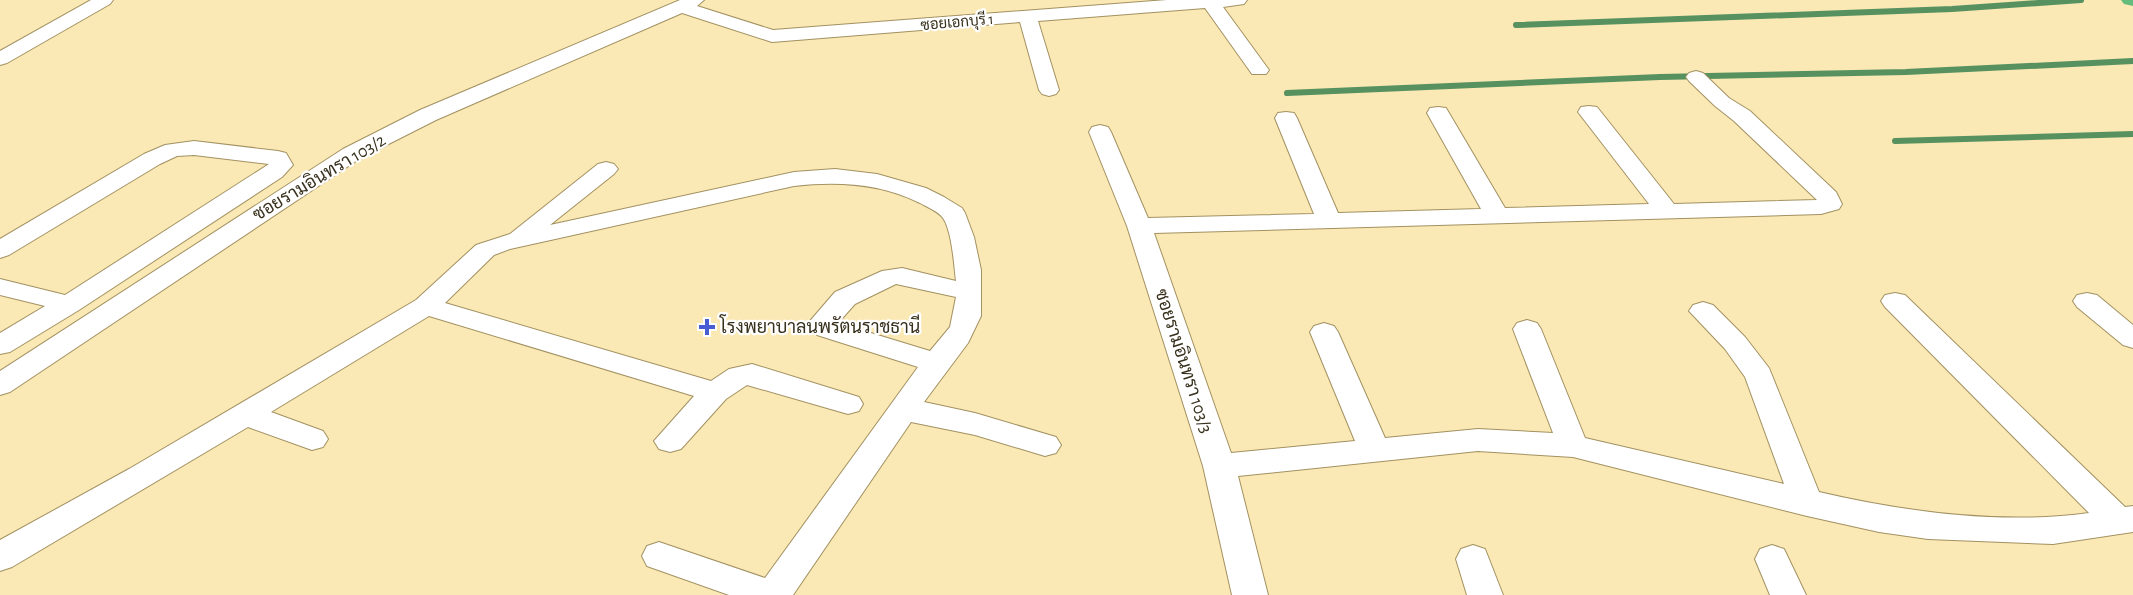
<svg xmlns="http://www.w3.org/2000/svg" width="2133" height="595" viewBox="0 0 2133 595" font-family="'Alegreya Sans',Sarabun,sans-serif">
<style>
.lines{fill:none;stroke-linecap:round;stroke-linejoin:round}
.stream{stroke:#56915f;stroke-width:6}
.canal{fill:#63bb7c;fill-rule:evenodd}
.minor-casing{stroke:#a29161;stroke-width:2}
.minor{fill:#fff;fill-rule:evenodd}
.poi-dot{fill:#485dd1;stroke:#fff;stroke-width:2}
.labels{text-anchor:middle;stroke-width:4.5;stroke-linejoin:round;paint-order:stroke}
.far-street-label{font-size:15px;fill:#37301c;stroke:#fff}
.street-label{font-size:18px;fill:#37301c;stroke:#fff}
.poi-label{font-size:18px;fill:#37301c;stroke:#fff;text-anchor:start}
</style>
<rect width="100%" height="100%" fill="#fae8b5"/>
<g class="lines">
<g class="stream">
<polyline points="1516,25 1952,9 2081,0"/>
<polyline points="1287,93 1660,77 1906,72 2133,61"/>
<polyline points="1895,141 2133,134"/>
</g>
<polygon class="canal" points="2121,0 2133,0 2133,6 2124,4"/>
<defs>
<g id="minor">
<polygon points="91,0 113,0 110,4 7,63 0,65 0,51"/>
<polygon points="680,0 704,0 697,6 773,30 1167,0 1247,0 1244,4 1223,7 1269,70 1266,74 1252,74 1205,8 1038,21 1059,90 1056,94 1049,96 1042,94 1039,90 1020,22 772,42 682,13 436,120 359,159 10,392 0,395 0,371 343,149 420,110"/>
<path d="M1696 71 1703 73 1729 98 1750 111 1836 192 1842 204 1839 209 1821 214 1154 233 1231 453 1355 441 1310 332 1314 326 1324 323 1334 326 1338 332 1385 438 1478 429 1553 433 1513 329 1517 323 1527 320 1537 323 1541 329 1585 438 1784 484 1745 377 1725 349 1689 311 1693 305 1703 302 1713 305 1745 337 1769 368 1819 492C1905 512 2001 525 2089 513L1885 307 1881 301 1885 295 1895 293 1905 295 2125 507 2133 506V532L2053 544 1928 539 1879 532 1807 516 1573 457 1478 451 1238 476 1268 595H1232L1203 466 1127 226 1089 132 1092 127 1100 125 1108 127 1111 132 1148 218 1314 214 1275 118 1278 113 1286 112 1294 113 1297 118 1338 213 1481 209 1427 113 1430 108 1438 107 1446 108 1449 113 1505 208 1649 204 1578 112 1581 107 1589 106 1597 107 1674 204 1817 200 1734 121 1715 106 1689 81 1686 77 1689 73Z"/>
<polygon points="194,141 278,151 286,153 293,165 282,177 79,310 10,352 0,354 0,333 45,306 0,295 0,279 65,295 269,164 194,155 177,156 160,164 9,255 0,258 0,239 144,154 165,145"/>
<path d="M606 162 614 164 618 169 614 174 550 225 794 172 835 169 877 174 926 188 944 197 962 208 965 213 974 237 981 270V316L968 343 924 402 975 413 1056 437 1061 445 1056 453 1045 456 975 435 911 422 793 595H729L647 566 642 556 647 546 659 542 765 578 918 367 817 335 809 325 810 321 835 292 882 271 902 268 956 281C954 265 952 231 943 218 938 211 927 207 920 203 880 183 837 181 794 186L510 249 494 255 445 303 711 381 729 369 752 364 859 397 863 404 859 411 848 414 747 385 726 399 681 449 670 452 659 449 654 441 694 396 429 316 271 412 323 431 328 439 323 447 312 450 248 427 12 567 0 571V540L129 469 416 300 476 245 510 234 598 164ZM896 284 956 297 950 327 930 351 838 323 855 304Z"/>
<polygon points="2087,293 2097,295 2133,325 2133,348 2123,345 2077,307 2073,301 2077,295"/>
<polygon points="1473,545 1485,549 1503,595 1467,595 1456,559 1461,549"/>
<polygon points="1772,545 1784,549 1806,595 1770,595 1755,559 1760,549"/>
</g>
</defs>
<use href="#minor" class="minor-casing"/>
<use href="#minor" class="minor"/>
</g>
<path class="poi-dot" d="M704 318h6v6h6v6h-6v6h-6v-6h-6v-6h6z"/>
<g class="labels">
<g class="far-street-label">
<text transform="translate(957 22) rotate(-5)" y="5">ซอยเอกบุรี 1</text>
</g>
<g class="street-label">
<text transform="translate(319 177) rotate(-31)" y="6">ซอยรามอินทรา 103/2</text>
<text transform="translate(1184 361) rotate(72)" y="6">ซอยรามอินทรา 103/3</text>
</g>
<g class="poi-label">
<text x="720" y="333">โรงพยาบาลนพรัตนราชธานี</text>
</g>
</g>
</svg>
